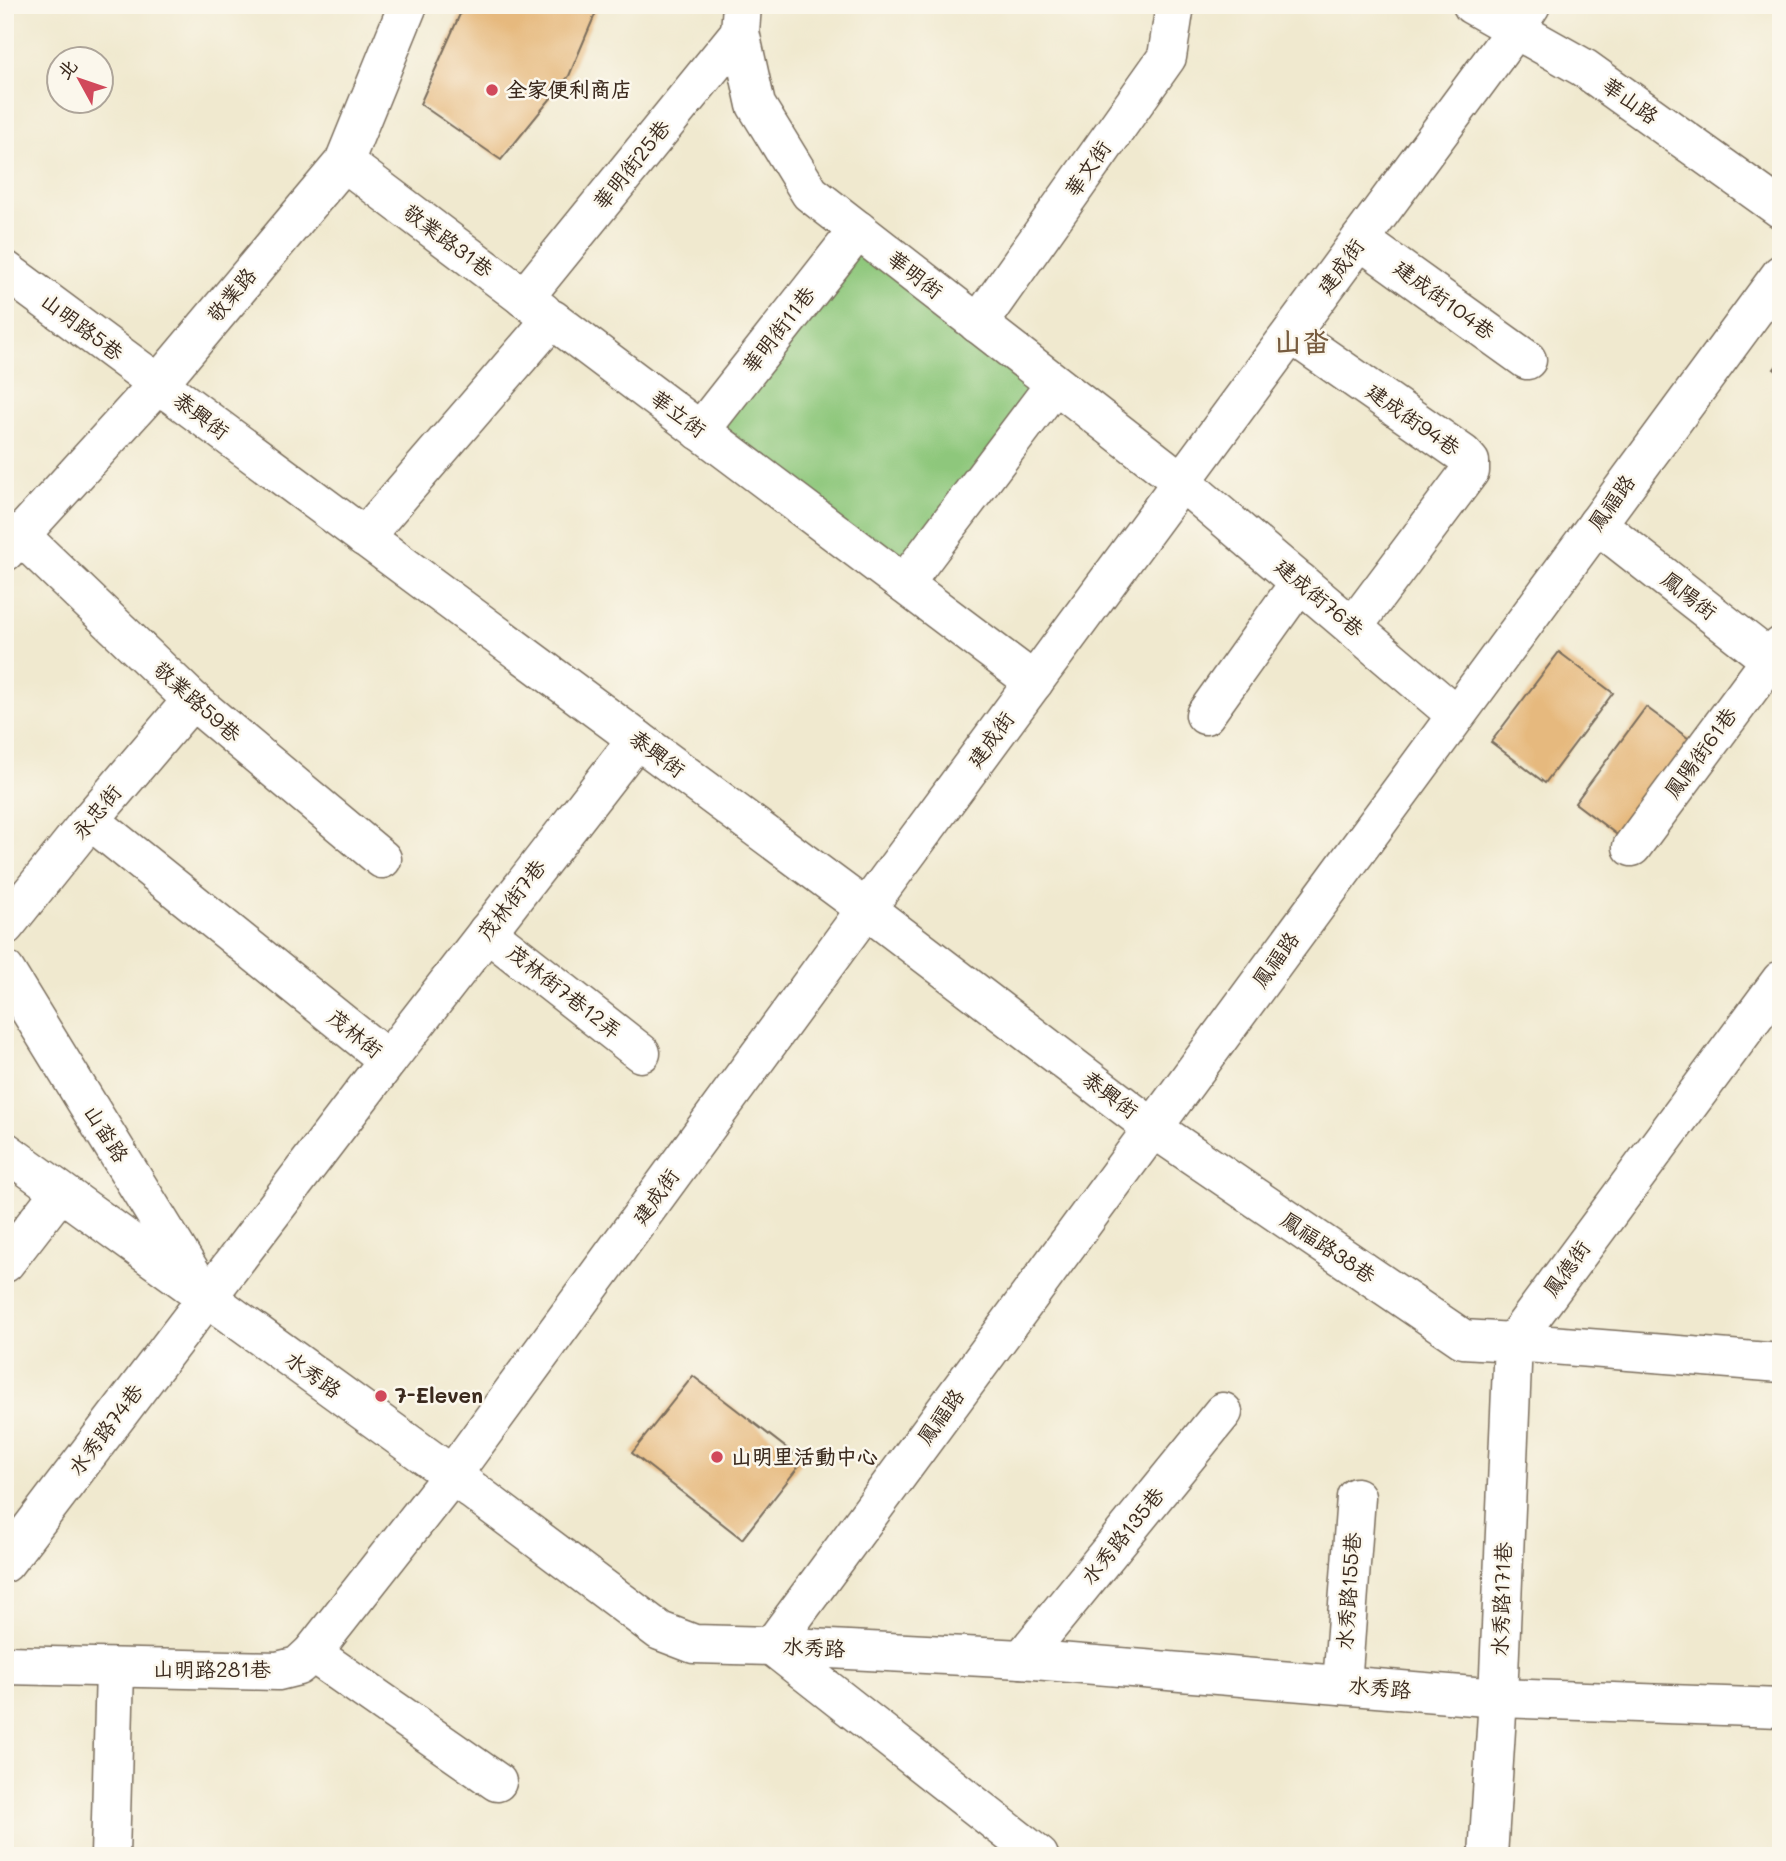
<svg xmlns="http://www.w3.org/2000/svg" width="1786" height="1861" viewBox="0 0 1786 1861" font-family="Mali,'LXGW WenKai TC',sans-serif">
<style>
.green{fill:#8ec77b;stroke:#64784c;stroke-width:2}
.building{fill:#e6b97e}
.lines{fill:none;stroke-linecap:round;stroke-linejoin:round}
.minor-casing{stroke:#7a6d5c;stroke-width:41}
.minor{stroke:#fff;stroke-width:38}
.poi-dot{fill:#d1495b;stroke:#fbf7ec;stroke-width:2.5}
.labels{text-anchor:middle;stroke-width:5;stroke-linejoin:round;paint-order:stroke}
.poi-label{font-size:21px;font-weight:bold;fill:#3b2a1e;stroke:#fbf7ec;text-anchor:start}
.street-label{font-size:21px;fill:#3b2a1e;stroke:#fbf7ec}
.district-label{font-size:28px;font-weight:bold;fill:#775c40;stroke:#fbf7ec}
</style>
<rect width="100%" height="100%" fill="#fbf7ec"/>
<filter id="ink" filterUnits="userSpaceOnUse"><feTurbulence type="fractalNoise" baseFrequency=".0143" numOctaves="2"/><feDisplacementMap in="SourceGraphic" scale="14" xChannelSelector="R" yChannelSelector="G"/><feConvolveMatrix kernelMatrix="1 2 1 2 8 2 1 2 1" color-interpolation-filters="sRGB"/></filter>
<filter id="wash" filterUnits="userSpaceOnUse"><feTurbulence type="fractalNoise" baseFrequency=".00686" numOctaves="4" result="noise"/><feDisplacementMap in="SourceGraphic" scale="28" xChannelSelector="R" yChannelSelector="G"/><feGaussianBlur stdDeviation="1.57" result="paint"/><feColorMatrix in="noise" values="0 0 0 0 0 0 0 0 0 0 0 0 0 0 0 0 0 1.4 0 .05"/><feComposite in="paint" operator="in"/></filter>
<g filter="url(#wash)">
<rect width="100%" height="100%" fill="#f0e9cf"/>
<polygon class="green" points="859,241 1046,385 902,576 710,429"/>
<g id="blocks">
<g class="building">
<polygon points="464,5 599,5 569,76 501,160 420,104"/>
<polygon points="1781,360 1781,374 1774,369"/>
<polygon points="1559,652 1613,693 1545,783 1491,742"/>
<polygon points="1646,707 1700,747 1628,843 1575,803"/>
<polygon points="693,1376 803,1461 742,1539 632,1453"/>
</g>
</g>
</g>
<g filter="url(#ink)">
<use href="#blocks" fill-opacity="0" stroke="#7a6d5c" stroke-width="2"/>
<g class="lines">
<defs>
<g id="minor">
<polyline points="742,5 740,32 756,105 810,193 1182,482 1456,715"/>
<polyline points="1472,5 1584,68 1781,209"/>
<polyline points="344,162 543,312"/>
<polyline points="1360,240 1527,360"/>
<polyline points="5,270 866,909 1153,1128 1463,1339 1513,1342 1498,1698 1488,1856"/>
<polyline points="524,298 740,32"/>
<polyline points="978,324 1167,57 1175,5"/>
<polyline points="1291,334 1463,454 1470,462 1470,471 1353,627"/>
<polyline points="700,431 858,230"/>
<polyline points="1597,524 1781,668"/>
<polyline points="20,535 192,700 382,859"/>
<polyline points="364,537 552,319 1034,682"/>
<polyline points="5,552 158,384 344,162 408,5"/>
<polyline points="904,584 1055,384"/>
<polyline points="1205,715 1300,582"/>
<polyline points="1632,847 1781,646"/>
<polyline points="5,926 90,820 192,700"/>
<polyline points="487,932 641,1053"/>
<polyline points="5,970 198,1284"/>
<polyline points="1781,980 1513,1342 1781,1363"/>
<polyline points="388,1060 637,739"/>
<polyline points="5,1151 452,1475 660,1631 694,1644 772,1646 1022,1659 1498,1698 1781,1708"/>
<polyline points="5,1263 60,1192"/>
<polyline points="5,1563 388,1060 90,820"/>
<polyline points="312,1653 497,1782"/>
<polyline points="1022,1659 1223,1412"/>
<polyline points="5,1665 278,1671 298,1666 312,1653 452,1475 866,909 1515,30 1531,5"/>
<polyline points="1342,1685 1356,1497"/>
<polyline points="110,1856 115,1669"/>
<polyline points="1039,1856 772,1646 1781,274"/>
</g>
</defs>
<use href="#minor" class="minor-casing"/>
<use href="#minor" class="minor"/>
</g>
</g>
<g class="poi-dot">
<circle cx="492" cy="90" r="7"/>
<circle cx="381" cy="1396" r="7"/>
<circle cx="717" cy="1457" r="7"/>
</g>
<g class="labels">
<g class="poi-label">
<text x="506" y="97">全家便利商店</text>
<text x="395" y="1403">7-Eleven</text>
<text x="731" y="1464">山明里活動中心</text>
</g>
<g class="street-label">
<text transform="translate(1630 101) rotate(36)" y="7">華山路</text>
<text transform="translate(632 165) rotate(-51)" y="7">華明街25巷</text>
<text transform="translate(1088 169) rotate(-55)" y="7">華文街</text>
<text transform="translate(448 241) rotate(37)" y="7">敬業路31巷</text>
<text transform="translate(1341 267) rotate(-54)" y="7">建成街</text>
<text transform="translate(915 275) rotate(38)" y="7">華明街</text>
<text transform="translate(232 295) rotate(-50)" y="7">敬業路</text>
<text transform="translate(1444 300) rotate(36)" y="7">建成街104巷</text>
<text transform="translate(82 327) rotate(37)" y="7">山明路5巷</text>
<text transform="translate(779 330) rotate(-52)" y="7">華明街11巷</text>
<text transform="translate(678 414) rotate(37)" y="7">華立街</text>
<text transform="translate(201 416) rotate(37)" y="7">泰興街</text>
<text transform="translate(1413 420) rotate(35)" y="7">建成街94巷</text>
<text transform="translate(1612 503) rotate(-54)" y="7">鳳福路</text>
<text transform="translate(1689 596) rotate(38)" y="7">鳳陽街</text>
<text transform="translate(1319 598) rotate(40)" y="7">建成街76巷</text>
<text transform="translate(197 702) rotate(42)" y="7">敬業路59巷</text>
<text transform="translate(991 740) rotate(-54)" y="7">建成街</text>
<text transform="translate(1701 753) rotate(-54)" y="7">鳳陽街61巷</text>
<text transform="translate(657 754) rotate(37)" y="7">泰興街</text>
<text transform="translate(97 812) rotate(-50)" y="7">永忠街</text>
<text transform="translate(512 900) rotate(-52)" y="7">茂林街7巷</text>
<text transform="translate(1276 960) rotate(-54)" y="7">鳳福路</text>
<text transform="translate(564 992) rotate(38)" y="7">茂林街7巷12弄</text>
<text transform="translate(355 1034) rotate(39)" y="7">茂林街</text>
<text transform="translate(1110 1095) rotate(37)" y="7">泰興街</text>
<text transform="translate(106 1134) rotate(58)" y="7">山畓路</text>
<text transform="translate(656 1197) rotate(-54)" y="7">建成街</text>
<text transform="translate(1328 1248) rotate(34)" y="7">鳳福路38巷</text>
<text transform="translate(1567 1269) rotate(-54)" y="7">鳳德街</text>
<text transform="translate(313 1375) rotate(36)" y="7">水秀路</text>
<text transform="translate(941 1417) rotate(-54)" y="7">鳳福路</text>
<text transform="translate(106 1430) rotate(-53)" y="7">水秀路74巷</text>
<text transform="translate(1123 1536) rotate(-51)" y="7">水秀路135巷</text>
<text transform="translate(1349 1591) rotate(-86)" y="7">水秀路155巷</text>
<text transform="translate(1502 1599) rotate(-88)" y="7">水秀路171巷</text>
<text transform="translate(814 1648) rotate(3)" y="7">水秀路</text>
<text x="212" y="1677">山明路281巷</text>
<text transform="translate(1380 1688) rotate(5)" y="7">水秀路</text>
</g>
<g class="district-label">
<text x="1302" y="352">山畓</text>
</g>
</g>
<rect width="1786" height="1861" fill="none" stroke="#fbf7ec" stroke-width="28"/>
<g transform="translate(80 80) rotate(310)"><circle r="33" fill="#fbf7ec" stroke="#aea59a" stroke-width="2"/>
<path d="M0-5L12 26L0 18L-12 26Z" fill="#d1495b"/>
<text y="-10" font-size="19" font-weight="bold" text-anchor="middle" fill="#3b2a1e">北</text>
</g>
</svg>
